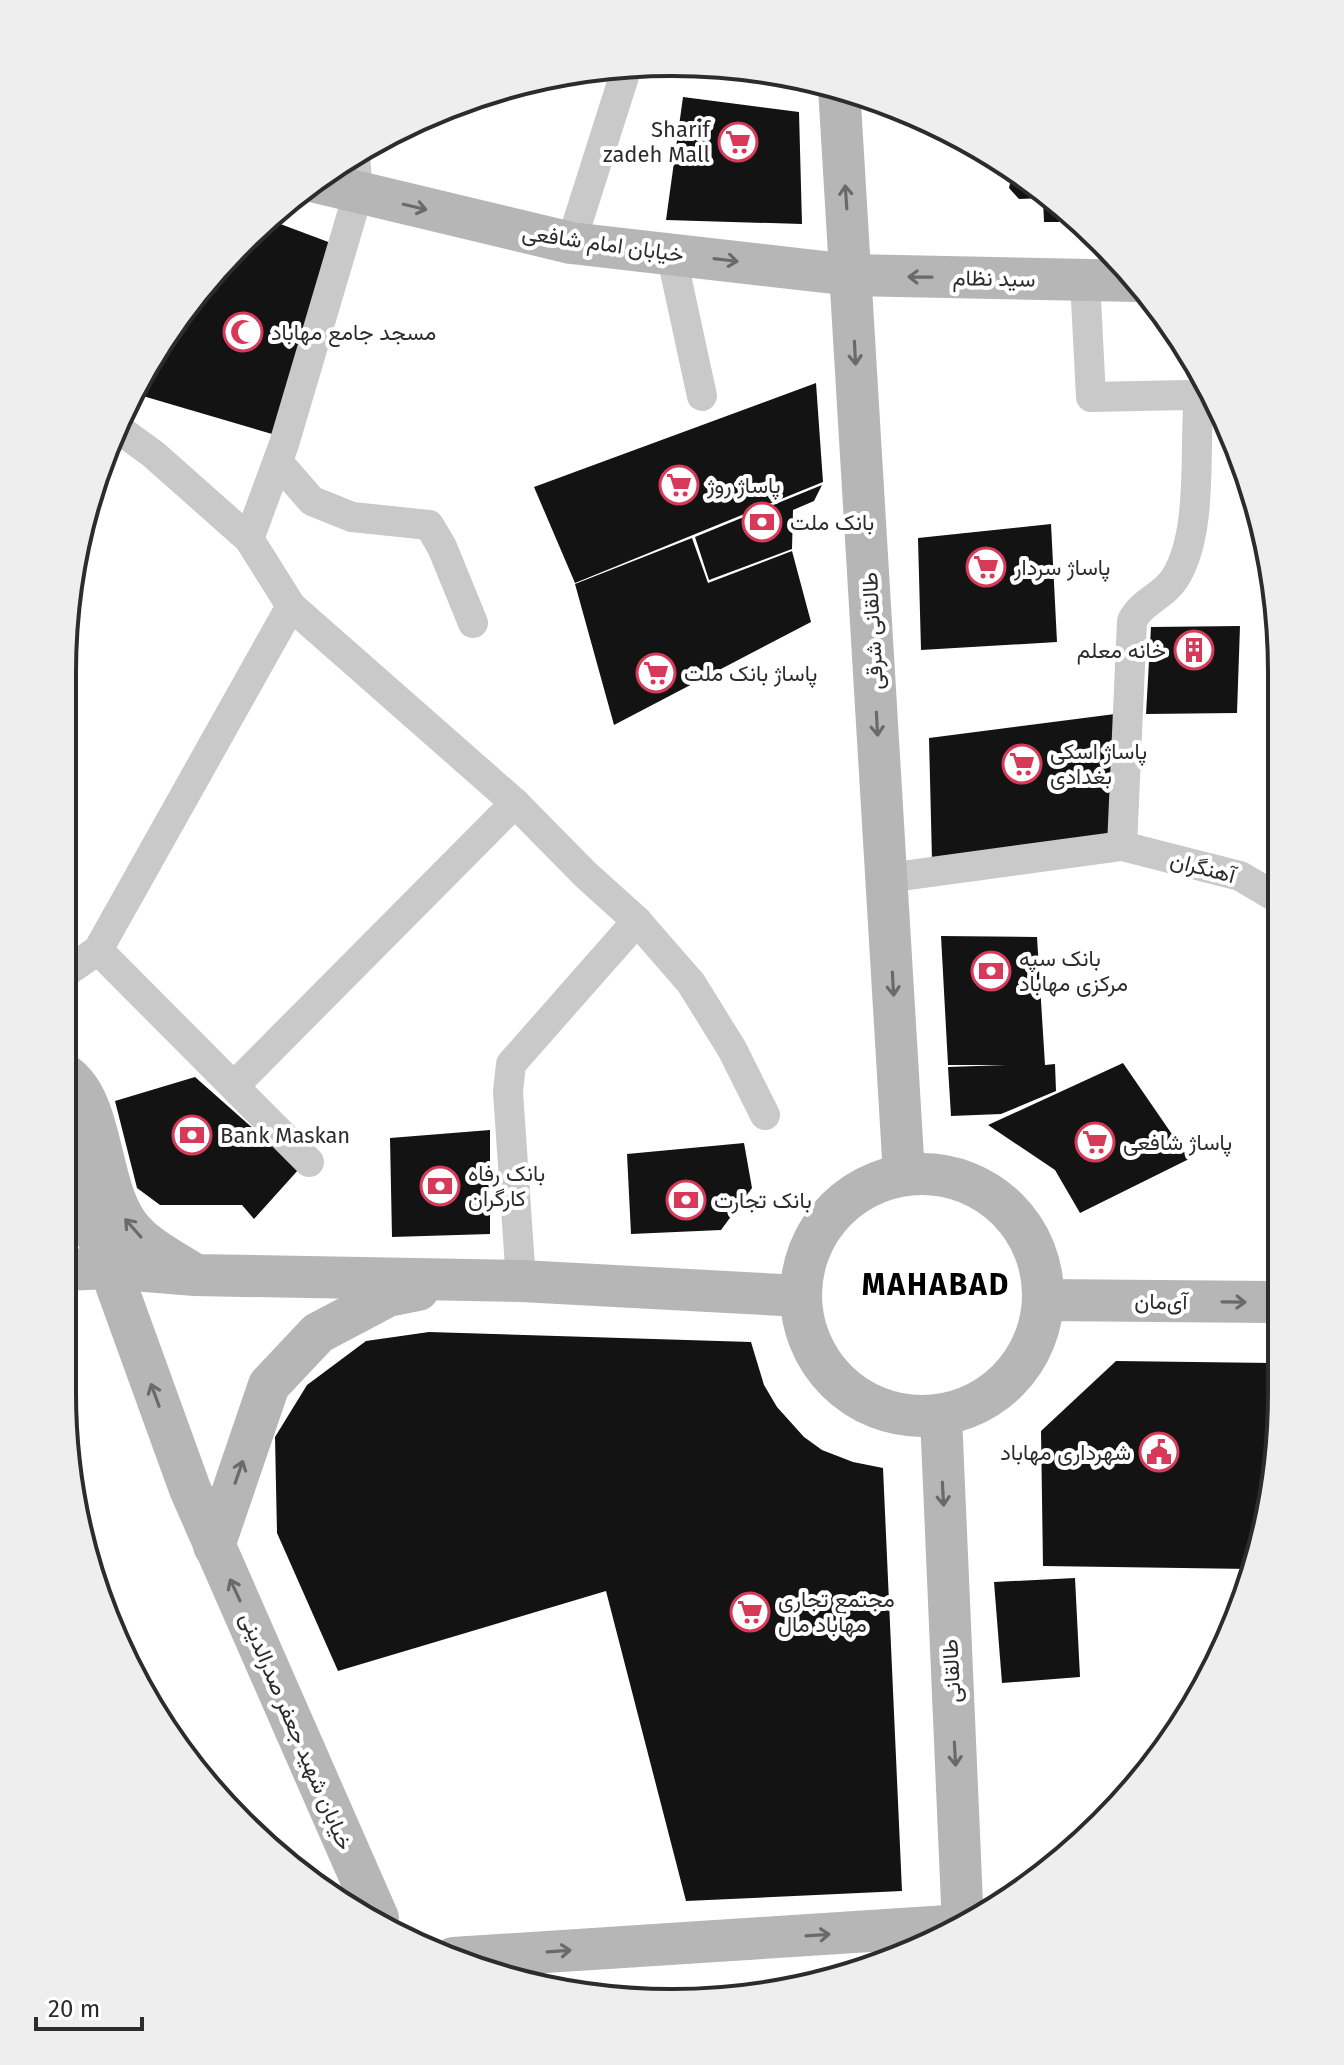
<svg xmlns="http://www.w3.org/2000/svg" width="1344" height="2065" viewBox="0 0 1344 2065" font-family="'Fira Sans',Vazirmatn,sans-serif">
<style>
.building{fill:#131313}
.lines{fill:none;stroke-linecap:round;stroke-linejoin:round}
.street{stroke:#c9c9c9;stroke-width:30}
.secondary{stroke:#b6b6b6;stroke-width:42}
.oneway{stroke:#6a6a6a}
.labels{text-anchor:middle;stroke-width:8;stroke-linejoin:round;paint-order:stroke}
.poi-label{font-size:22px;fill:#2c2c2c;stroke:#fff;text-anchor:start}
.street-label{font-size:22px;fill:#2c2c2c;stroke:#fff}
.district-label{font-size:30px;font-weight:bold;letter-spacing:2px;fill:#000;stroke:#fff}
.rim{fill:none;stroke:#2c2c2c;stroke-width:4}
</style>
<rect width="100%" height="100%" fill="#fff"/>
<g class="building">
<polygon points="683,97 799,112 802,224 666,220"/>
<polygon points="1013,170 1059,203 1059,222 1044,222 1043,198 1019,199 1009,188"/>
<polygon points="267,219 339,246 279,436 136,394 213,270"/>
<polygon points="816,383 823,482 575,583 534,487"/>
<polygon points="822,485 814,501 793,510 792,549 709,580 695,537"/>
<polygon points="1051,524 1057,642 921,650 918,538"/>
<polygon points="692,538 708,583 792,551 811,622 614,725 575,584"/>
<polygon points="1240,626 1237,713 1146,714 1151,627"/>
<polygon points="1115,714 1112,836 932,860 929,738"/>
<polygon points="941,936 1037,937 1045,1065 1055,1064 1056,1091 1001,1114 951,1116 948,1067 1006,1065 948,1065"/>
<polygon points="1123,1063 1189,1159 1080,1213 1055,1170 988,1125"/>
<polygon points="195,1077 299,1169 254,1219 242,1205 160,1205 137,1188 115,1101"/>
<polygon points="490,1130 490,1234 392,1237 390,1138"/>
<polygon points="744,1143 752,1188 721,1230 631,1234 627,1154"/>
<polygon points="429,1332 751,1342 764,1385 777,1407 804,1437 822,1450 853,1462 883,1468 902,1891 686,1901 606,1591 338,1671 277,1533 275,1437 307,1385 366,1341"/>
<polygon points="1116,1361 1277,1363 1277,1472 1251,1569 1043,1566 1041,1431"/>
<polygon points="1075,1578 1080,1677 1002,1683 994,1582"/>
</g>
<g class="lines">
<g class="street">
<polyline points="571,243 628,64"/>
<polyline points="671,253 702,396"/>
<path d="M1085 280 1091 397 1186 395 1195 397 1198 409C1195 458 1202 536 1175 578 1164 596 1142 601 1132 621L1122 846"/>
<polyline points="278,462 312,501 352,517 429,525 442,547 473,623"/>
<polyline points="249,539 284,444 358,194 355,154"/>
<polyline points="291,606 515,803 586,875 637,921 691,983 732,1049 765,1115"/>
<polyline points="887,878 1122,846 1240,876 1279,899"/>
<polyline points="98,950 309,1162"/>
<polyline points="65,973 98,950 291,606 249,539 153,454 116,427"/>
<polyline points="234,1086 515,803"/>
<polyline points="521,1281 508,1092 511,1064 637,921"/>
</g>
<g class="secondary">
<polyline points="839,87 904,1175"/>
<polyline points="312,181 571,243 851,275 1138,281"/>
<path d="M64 1074C104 1099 98 1187 129 1226 145 1247 172 1260 194 1274"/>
<circle cx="922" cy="1295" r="121"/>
<polyline points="63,1270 110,1268 64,1154"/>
<polyline points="1044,1300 1278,1302"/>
<polyline points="941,1416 963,1927"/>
<polyline points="214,1546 269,1385 318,1333 388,1296 418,1290"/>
<polyline points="378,1918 190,1489 110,1268 195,1275 521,1281 801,1296"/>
<polyline points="453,1958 963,1925"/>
</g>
</g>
<defs><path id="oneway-shaft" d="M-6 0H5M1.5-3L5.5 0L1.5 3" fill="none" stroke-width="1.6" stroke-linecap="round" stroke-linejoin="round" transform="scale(2)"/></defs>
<g class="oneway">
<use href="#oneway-shaft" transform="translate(846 197) rotate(-94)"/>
<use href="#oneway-shaft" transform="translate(415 207) rotate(13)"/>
<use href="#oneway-shaft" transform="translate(726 260) rotate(7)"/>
<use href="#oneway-shaft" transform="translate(920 277) rotate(-179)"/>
<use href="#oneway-shaft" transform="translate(855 353) rotate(87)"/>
<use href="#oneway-shaft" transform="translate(877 724) rotate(87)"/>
<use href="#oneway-shaft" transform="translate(893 984) rotate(87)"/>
<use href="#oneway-shaft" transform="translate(133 1228) rotate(-131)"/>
<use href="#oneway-shaft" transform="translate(1234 1302) rotate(1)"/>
<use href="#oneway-shaft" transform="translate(155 1395) rotate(-110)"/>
<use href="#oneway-shaft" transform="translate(239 1472) rotate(-71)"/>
<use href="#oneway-shaft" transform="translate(943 1494) rotate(87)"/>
<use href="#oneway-shaft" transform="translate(235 1590) rotate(-115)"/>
<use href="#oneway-shaft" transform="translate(955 1754) rotate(87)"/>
<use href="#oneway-shaft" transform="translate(818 1935) rotate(-4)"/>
<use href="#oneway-shaft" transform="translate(559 1951) rotate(-4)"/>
</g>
<defs>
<symbol id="supermarket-ring" viewBox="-11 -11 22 22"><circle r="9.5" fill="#fff" stroke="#d93959" stroke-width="1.5"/><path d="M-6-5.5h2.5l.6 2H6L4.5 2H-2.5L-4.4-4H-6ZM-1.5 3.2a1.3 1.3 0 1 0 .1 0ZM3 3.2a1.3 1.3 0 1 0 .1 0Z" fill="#d93959"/></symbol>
<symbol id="mosque-ring" viewBox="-11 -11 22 22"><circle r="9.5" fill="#fff" stroke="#d93959" stroke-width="1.5"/><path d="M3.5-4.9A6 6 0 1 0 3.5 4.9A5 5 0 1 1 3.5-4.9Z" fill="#d93959"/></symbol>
<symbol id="bank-ring" viewBox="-11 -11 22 22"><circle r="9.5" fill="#fff" stroke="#d93959" stroke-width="1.5"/><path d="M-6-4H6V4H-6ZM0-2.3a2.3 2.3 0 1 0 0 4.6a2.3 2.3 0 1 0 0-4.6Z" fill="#d93959"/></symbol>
<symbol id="building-ring" viewBox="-11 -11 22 22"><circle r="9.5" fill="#fff" stroke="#d93959" stroke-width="1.5"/><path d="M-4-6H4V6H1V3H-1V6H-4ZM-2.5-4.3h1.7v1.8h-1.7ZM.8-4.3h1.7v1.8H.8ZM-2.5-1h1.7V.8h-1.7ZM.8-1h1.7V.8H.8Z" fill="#d93959"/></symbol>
<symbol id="civic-ring" viewBox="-11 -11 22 22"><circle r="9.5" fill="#fff" stroke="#d93959" stroke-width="1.5"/><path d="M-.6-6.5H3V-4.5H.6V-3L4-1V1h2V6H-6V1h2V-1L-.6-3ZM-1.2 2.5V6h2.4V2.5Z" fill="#d93959"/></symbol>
</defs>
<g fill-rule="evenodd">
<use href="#supermarket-ring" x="716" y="120" width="44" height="44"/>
<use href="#mosque-ring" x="221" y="310" width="44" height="44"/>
<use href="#supermarket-ring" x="657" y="463" width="44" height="44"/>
<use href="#bank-ring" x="740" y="500" width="44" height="44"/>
<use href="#supermarket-ring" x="964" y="545" width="44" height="44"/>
<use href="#building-ring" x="1172" y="628" width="44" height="44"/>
<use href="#supermarket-ring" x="634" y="651" width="44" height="44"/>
<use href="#supermarket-ring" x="1000" y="742" width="44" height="44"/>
<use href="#bank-ring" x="969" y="949" width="44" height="44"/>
<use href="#bank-ring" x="170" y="1113" width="44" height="44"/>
<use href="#supermarket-ring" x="1073" y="1120" width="44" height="44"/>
<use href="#bank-ring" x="418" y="1164" width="44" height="44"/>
<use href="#bank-ring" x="664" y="1178" width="44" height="44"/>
<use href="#civic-ring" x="1137" y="1430" width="44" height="44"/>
<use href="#supermarket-ring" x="728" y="1590" width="44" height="44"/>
</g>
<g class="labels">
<g class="poi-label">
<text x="710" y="137" text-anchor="end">Sharif<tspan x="710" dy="25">zadeh Mall</tspan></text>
<text x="271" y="340">مسجد جامع مهاباد</text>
<text x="707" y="493">پاساژ روژ</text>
<text x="790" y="530">بانک ملت</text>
<text x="1014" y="575">پاساژ سردار</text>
<text x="1166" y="658" text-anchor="end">خانه معلم</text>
<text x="684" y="681">پاساژ بانک ملت</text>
<text x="1050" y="759">پاساژ اسکی<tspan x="1050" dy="25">بغدادی</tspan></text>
<text x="1019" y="966">بانک سپه<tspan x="1019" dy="25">مرکزی مهاباد</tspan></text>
<text x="220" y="1143">Bank Maskan</text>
<text x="1123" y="1150">پاساژ شافعی</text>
<text x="468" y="1181">بانک رفاه<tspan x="468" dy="25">کارگران</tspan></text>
<text x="714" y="1208">بانک تجارت</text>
<text x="1131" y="1460" text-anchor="end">شهرداری مهاباد</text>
<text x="778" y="1607">مجتمع تجاری<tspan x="778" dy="25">مهاباد مال</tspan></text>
</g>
<g class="street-label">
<text transform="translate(603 243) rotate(8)" y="8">خیابان امام شافعی</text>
<text transform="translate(994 278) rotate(1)" y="8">سید نظام</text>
<text transform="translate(872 631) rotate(-93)" y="8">طالقانی شرقی</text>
<text transform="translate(1203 867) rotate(15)" y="8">آهنگران</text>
<text transform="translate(1161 1301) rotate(1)" y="8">آی‌مان</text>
<text transform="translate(951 1671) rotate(-93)" y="8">طالقانی</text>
<text transform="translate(297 1731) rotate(67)" y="8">خیابان شهید جعفر صدرالدینی</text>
</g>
<g class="district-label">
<text x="936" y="1295">MAHABAD</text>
</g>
</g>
<path d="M0 0H1344V2065H0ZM672 76H672A596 596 0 0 1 1268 672V1393A596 596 0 0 1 672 1989H672A596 596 0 0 1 76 1393V672A596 596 0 0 1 672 76Z" fill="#eee" fill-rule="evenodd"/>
<path class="rim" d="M672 76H672A596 596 0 0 1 1268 672V1393A596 596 0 0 1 672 1989H672A596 596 0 0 1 76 1393V672A596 596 0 0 1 672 76Z"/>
<path d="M36 2017v12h106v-12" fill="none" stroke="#2c2c2c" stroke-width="4"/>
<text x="48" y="2017" font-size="24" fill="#2c2c2c" stroke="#ffffff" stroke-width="6" paint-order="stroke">20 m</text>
</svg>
